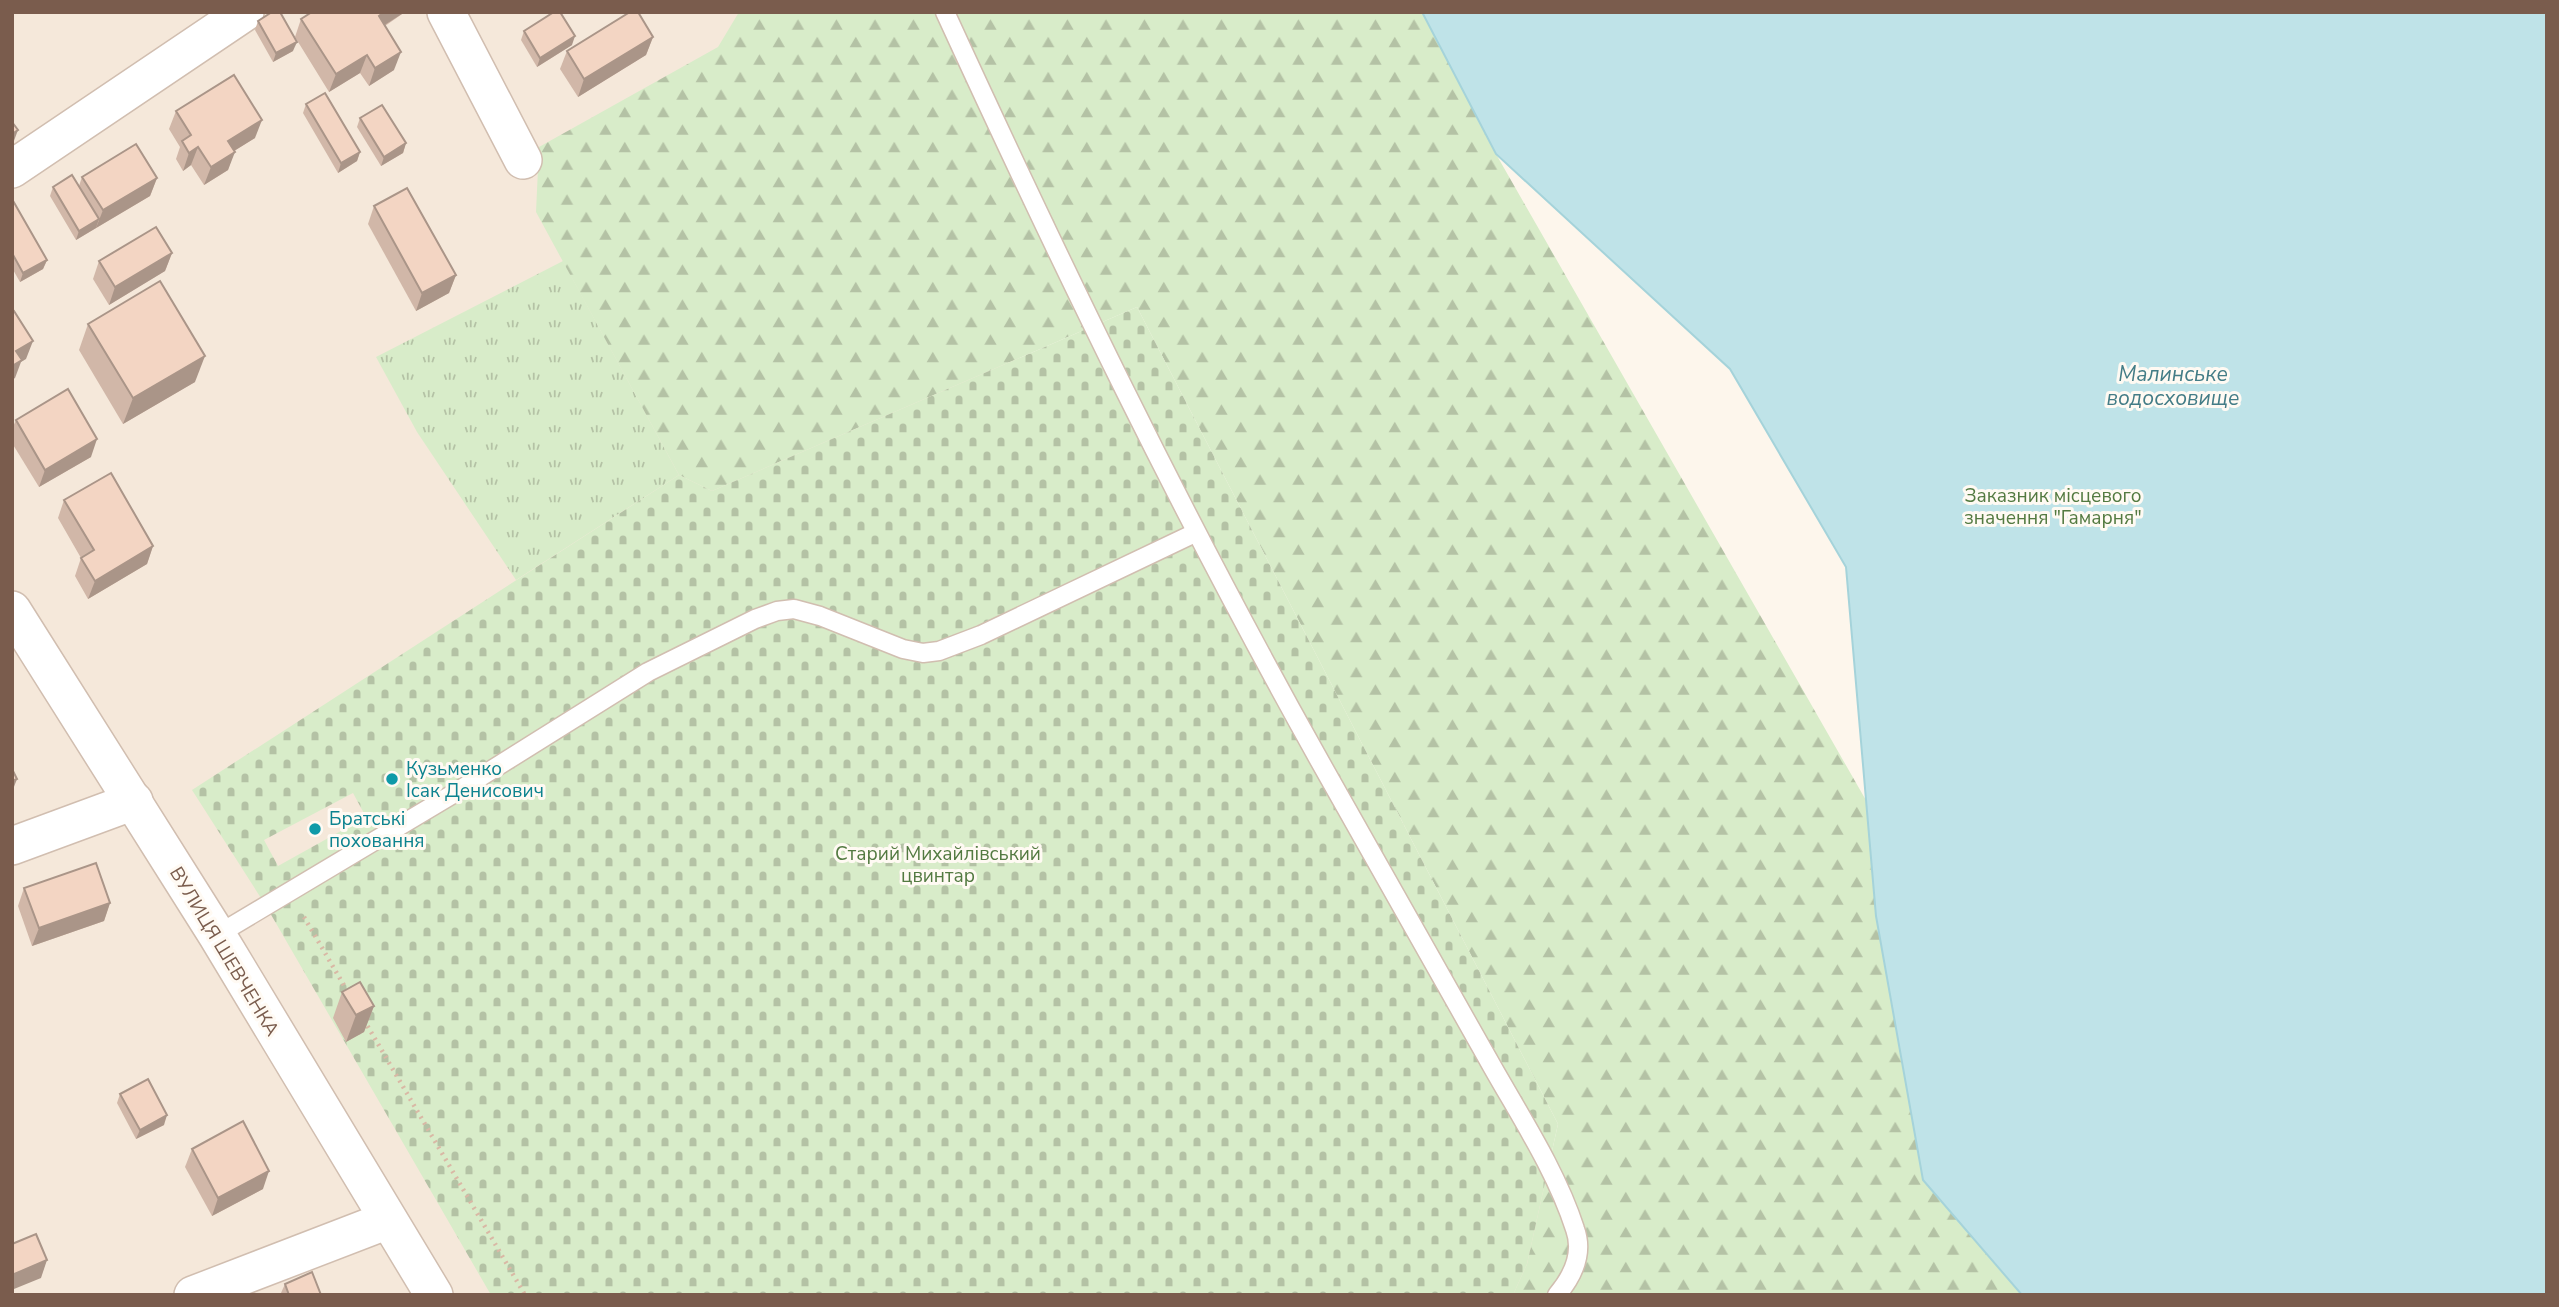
<svg xmlns="http://www.w3.org/2000/svg" width="2559" height="1307" viewBox="0 0 2559 1307" font-family="'Nunito Sans',sans-serif">
<style>
.residential{fill:#f5e8da}
.grass{fill:url(#grass-tufts)}
.forest{fill:url(#forest-firs)}
.cemetery{fill:url(#cemetery-stones);fill-rule:evenodd}
.water{fill:#bfe3e8;stroke:#a5d3da;stroke-width:2}
.lines{fill:none;stroke-linecap:round;stroke-linejoin:round}
.lane-casing{stroke:#d1beb0;stroke-width:21}
.street-casing{stroke:#d1beb0;stroke-width:40}
.path{stroke:#d9b8a5;stroke-width:4.5;stroke-dasharray:2 5;stroke-linecap:butt}
.lane{stroke:#fff;stroke-width:18}
.street{stroke:#fff;stroke-width:37}
.wall{fill:#d1b7a8}
.shaded-wall{fill:#aa9588}
.building{fill:#f3d5c3;stroke:#aa9588;stroke-width:2}
.culture-dot{fill:#0f9aa8;stroke:#fffaf3;stroke-width:2.5}
.labels{text-anchor:middle;stroke-width:6;stroke-linejoin:round;paint-order:stroke}
.park-label{font-size:19px;fill:#537a41;stroke:#fffaf3}
.culture-label{font-size:19px;fill:#0d838f;stroke:#fffaf3;text-anchor:start}
.street-label{font-size:19px;fill:#7a5c4d;stroke:#fffaf3}
.water-label{font-size:21px;font-style:italic;fill:#437c86;stroke:#fffaf3}
</style>
<defs>
<pattern id="grass-tufts" width="24" height="20" patternUnits="userSpaceOnUse" patternTransform="scale(1.75)"><rect width="24" height="20" fill="#d8ecc9"/><path d="M3 7l-1-3M5 7V3M7 7l1-3M15 17l-1-3M17 17v-4M19 17l1-3" fill="none" stroke="#b4c2a5"/></pattern>
<pattern id="forest-firs" width="22" height="20" patternUnits="userSpaceOnUse" patternTransform="scale(1.75)"><rect width="22" height="20" fill="#d8ecc9"/><path d="M5 1l3.5 6h-7zM16 11l3.5 6h-7z" fill="#b4c2a5"/></pattern>
<pattern id="cemetery-stones" width="16" height="16" patternUnits="userSpaceOnUse" patternTransform="scale(1.75)"><rect width="16" height="16" fill="#d8ecc9"/><path d="M2 7V4a2 2 0 0 1 4 0v3zM10 15v-3a2 2 0 0 1 4 0v3z" fill="#b4c2a5"/></pattern>
</defs>
<rect width="100%" height="100%" fill="#fdf6ec"/>
<polygon class="residential" points="12,12 789,12 1645,1295 12,1295"/>
<polygon class="grass" points="563,261 679,475 516,580 417,432 376,357"/>
<polygon class="forest" points="739,12 1422,12 1496,154 1867,802 1876,916 1923,1180 2022,1295 1513,1295 1527,1264 1558,1124 1137,307 712,491 679,475 536,212 539,147 718,47"/>
<path class="cemetery" d="M1137 307 1558 1124 1527 1264 1513 1295H491L266 906 192 790 679 475 712 491ZM353 793 366 817 278 866 264 840Z"/>
<polygon class="water" points="1422,12 2547,12 2547,1295 2022,1295 1923,1180 1876,916 1846,567 1730,369 1496,154"/>
<g class="lines">
<defs>
<g id="lane">
<path d="M945 12C1061 265 1182 515 1318 758 1376 862 1435 964 1493 1068 1522 1119 1557 1173 1575 1229 1584 1254 1573 1276 1557 1295"/>
<polyline points="217,935 458,791 648,672 755,619 777,611 794,609 820,616 903,649 923,653 939,651 981,635 1195,533"/>
</g>
<g id="street">
<polyline points="446,12 523,160"/>
<polyline points="12,169 245,12"/>
<polyline points="12,610 217,935 434,1295"/>
<polyline points="12,846 134,801"/>
<polyline points="193,1295 388,1220"/>
</g>
</defs>
<use href="#lane" class="lane-casing"/>
<use href="#street" class="street-casing"/>
<g class="path">
<polyline points="304,917 349,994"/>
<polyline points="364,1020 525,1295"/>
</g>
<use href="#lane" class="lane"/>
<use href="#street" class="street"/>
</g>
<g class="wall">
<polygon points="312,12 405,12 385,26 394,70 369,86 360,73 329,92 295,37 301,19"/>
<polygon points="258,21 293,51 273,62 255,30"/>
<polygon points="524,31 572,45 537,67 521,40"/>
<polygon points="653,37 646,55 578,97 560,69 567,51"/>
<polygon points="306,104 360,152 357,161 338,173 303,113"/>
<polygon points="176,111 255,138 234,151 228,170 204,185 191,165 183,171 176,159 180,147 169,129"/>
<polygon points="360,118 406,143 403,153 381,166 357,127"/>
<polygon points="82,177 157,178 150,196 76,240 50,196 53,187 79,186"/>
<polygon points="12,199 47,260 43,269 20,282 12,268"/>
<polygon points="374,206 456,275 449,293 416,311 368,224"/>
<polygon points="172,253 165,271 109,305 93,279 99,261"/>
<polygon points="88,324 195,382 123,424 79,350"/>
<polygon points="16,420 91,457 39,487 12,443 12,429"/>
<polygon points="64,500 153,546 147,564 88,599 75,576 81,558 58,518"/>
<polygon points="24,888 110,903 104,921 32,946 18,906"/>
<polygon points="342,992 374,1006 364,1032 346,1042 333,1018"/>
<polygon points="120,1094 164,1125 136,1139 117,1103"/>
<polygon points="192,1149 263,1189 212,1216 185,1167"/>
<polygon points="285,1284 321,1295 282,1295 281,1293"/>
</g>
<g class="shaded-wall">
<polygon points="384,12 405,12 372,33 379,16"/>
<polygon points="575,36 572,45 537,67 540,58"/>
<polygon points="653,37 646,55 578,97 584,79"/>
<polygon points="297,42 293,51 273,62 276,53"/>
<polygon points="401,52 394,70 369,86 375,68"/>
<polygon points="367,55 360,73 329,92 336,74"/>
<polygon points="262,120 255,138 221,159 228,141"/>
<polygon points="18,130 12,146 12,134"/>
<polygon points="406,143 403,153 381,166 384,157"/>
<polygon points="198,147 191,165 183,171 189,153"/>
<polygon points="235,152 228,170 204,185 211,167"/>
<polygon points="360,152 357,161 338,173 341,163"/>
<polygon points="157,178 150,196 96,228 103,210"/>
<polygon points="99,219 96,228 76,240 79,231"/>
<polygon points="172,253 165,271 109,305 115,287"/>
<polygon points="47,260 43,269 20,282 23,273"/>
<polygon points="456,275 449,293 416,311 422,293"/>
<polygon points="33,341 26,359 21,362 15,378 12,380 12,362 16,351"/>
<polygon points="205,356 195,382 123,424 133,398"/>
<polygon points="97,439 91,457 39,487 45,470"/>
<polygon points="153,546 147,564 88,599 95,581"/>
<polygon points="17,779 12,792 12,781"/>
<polygon points="110,903 104,921 32,946 39,928"/>
<polygon points="374,1006 364,1032 346,1042 356,1015"/>
<polygon points="167,1115 164,1125 136,1139 140,1130"/>
<polygon points="269,1171 263,1189 212,1216 218,1198"/>
<polygon points="47,1260 41,1278 14,1289 12,1294 12,1275"/>
</g>
<g class="building">
<polygon points="272,12 280,12 297,42 276,53 258,21"/>
<polygon points="312,12 384,12 379,16 401,52 375,68 367,55 336,74 301,19"/>
<polygon points="554,12 560,12 575,36 540,58 524,31"/>
<polygon points="630,12 638,12 653,37 584,79 567,51"/>
<polygon points="234,75 262,120 228,141 235,152 211,167 198,147 189,153 182,141 191,135 176,111"/>
<polygon points="325,93 360,152 341,163 306,104"/>
<polygon points="382,105 406,143 384,157 360,118"/>
<polygon points="12,122 18,130 12,134"/>
<polygon points="136,144 157,178 103,210 82,177"/>
<polygon points="72,175 99,219 79,231 53,187"/>
<polygon points="407,188 456,275 422,293 374,206"/>
<polygon points="12,199 47,260 23,273 12,253"/>
<polygon points="156,227 172,253 115,287 99,261"/>
<polygon points="160,281 205,356 133,398 88,324"/>
<polygon points="14,311 33,341 16,351 22,360 12,366 12,312"/>
<polygon points="68,389 97,439 45,470 16,420"/>
<polygon points="111,473 153,546 95,581 81,558 94,550 64,500"/>
<polygon points="12,769 17,779 12,781"/>
<polygon points="96,863 110,903 39,928 24,888"/>
<polygon points="360,982 374,1006 356,1015 342,992"/>
<polygon points="148,1079 167,1115 140,1130 120,1094"/>
<polygon points="243,1121 269,1171 218,1198 192,1149"/>
<polygon points="36,1234 47,1260 12,1275 12,1244"/>
<polygon points="312,1272 321,1295 289,1295 285,1284"/>
</g>
<g class="culture-dot">
<circle cx="392" cy="779" r="7"/>
<circle cx="315" cy="829" r="7"/>
</g>
<g class="labels">
<g class="park-label">
<text x="2053" y="502">Заказник місцевого<tspan x="2053" dy="22">значення "Гамарня"</tspan></text>
<text x="938" y="860">Старий Михайлівський<tspan x="938" dy="22">цвинтар</tspan></text>
</g>
<g class="culture-label">
<text x="406" y="775">Кузьменко<tspan x="406" dy="22">Ісак Денисович</tspan></text>
<text x="329" y="825">Братські<tspan x="329" dy="22">поховання</tspan></text>
</g>
<g class="street-label">
<text transform="translate(225 951) rotate(59)" y="7">ВУЛИЦЯ ШЕВЧЕНКА</text>
</g>
<g class="water-label">
<text x="2173" y="381">Малинське<tspan x="2173" dy="24">водосховище</tspan></text>
</g>
</g>
<rect width="2559" height="1307" fill="none" stroke="#7a5c4d" stroke-width="28"/>
</svg>
